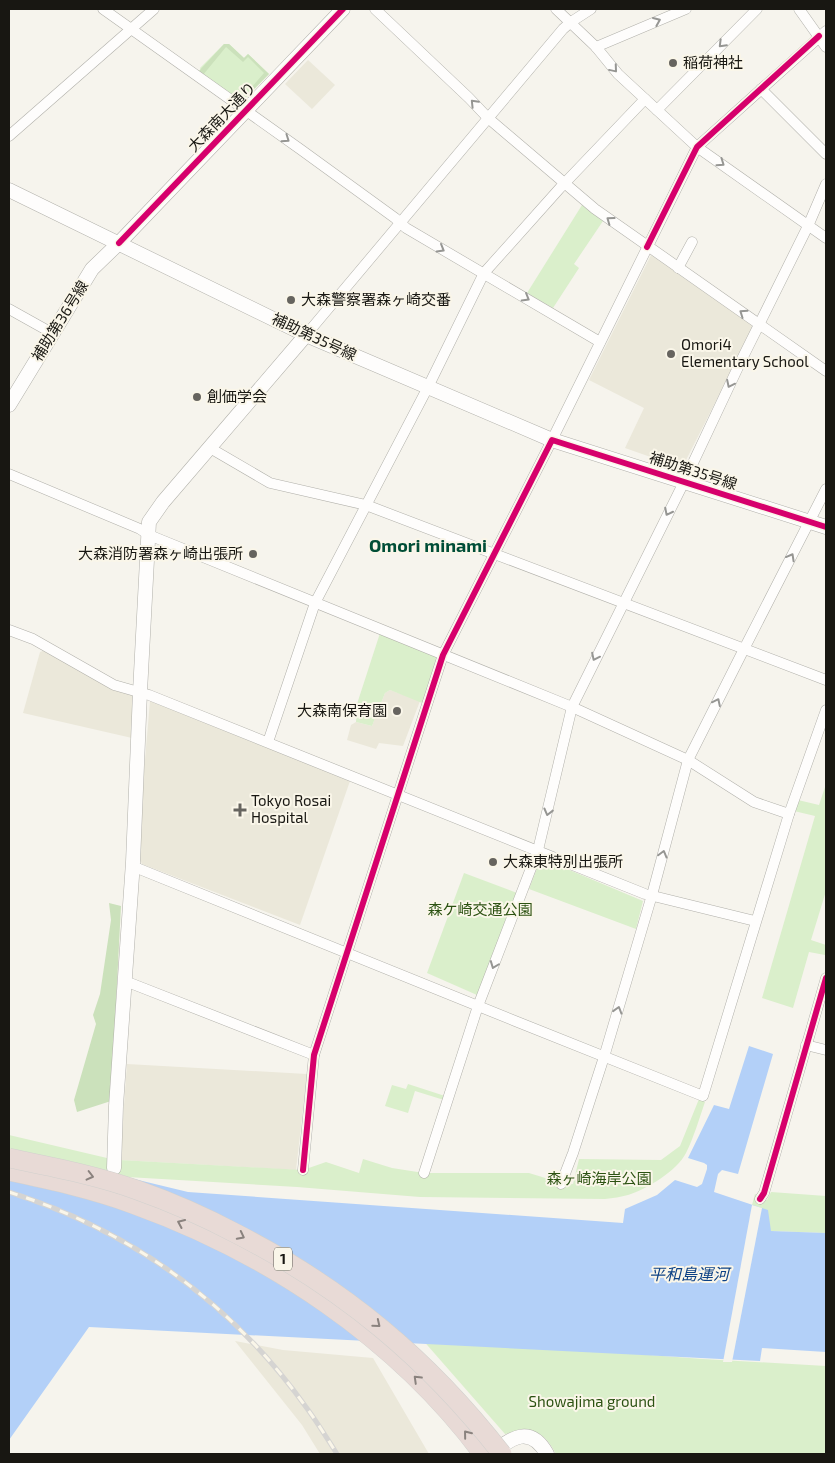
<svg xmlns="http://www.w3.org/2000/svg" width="835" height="1463" viewBox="0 0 835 1463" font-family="'Exo 2','Noto Sans JP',sans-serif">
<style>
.built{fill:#ebe8da}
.green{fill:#daefcb}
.forest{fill:#cbe1bb}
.water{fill:#b3d0f8}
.pier{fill:#f6f4ed}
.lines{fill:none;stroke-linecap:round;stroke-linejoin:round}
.street-casing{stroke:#b1b0aa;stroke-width:11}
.secondary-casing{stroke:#b1b0aa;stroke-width:15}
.highway-casing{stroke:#d2d1ce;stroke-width:20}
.street{stroke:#fefdfc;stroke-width:10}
.secondary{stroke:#fefdfc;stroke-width:14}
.highway{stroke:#e8dad6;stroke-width:19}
.rail-casing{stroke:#d5d4d2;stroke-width:5}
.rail{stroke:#faf6e9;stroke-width:3;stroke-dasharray:9;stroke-linecap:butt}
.highway-bridge-casing{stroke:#d2d1ce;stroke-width:20;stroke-linecap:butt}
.highway-bridge{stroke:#e8dad6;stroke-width:19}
.cycleway-casing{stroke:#faf6e9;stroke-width:9}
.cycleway{stroke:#d6006c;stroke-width:6}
.oneway{stroke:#969693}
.oneway2{stroke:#8a827e}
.poi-dot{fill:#66645f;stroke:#faf6e9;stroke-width:2}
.labels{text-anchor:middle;stroke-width:4;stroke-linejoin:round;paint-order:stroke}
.shield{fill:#faf6e9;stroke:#5c5a52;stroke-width:1}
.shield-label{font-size:14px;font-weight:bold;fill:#181712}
.poi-label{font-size:15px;fill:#181712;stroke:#faf6e9;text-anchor:start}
.street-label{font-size:15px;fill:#181712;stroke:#faf6e9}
.park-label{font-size:15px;fill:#2c5212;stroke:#faf6e9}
.water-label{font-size:16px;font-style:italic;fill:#0c4185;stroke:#faf6e9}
.quarter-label{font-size:18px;font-weight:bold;fill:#004e37;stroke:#faf6e9}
</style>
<rect width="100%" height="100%" fill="#f6f4ed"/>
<g class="built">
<polygon points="308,60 335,85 312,109 285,84"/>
<polygon points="651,255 752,325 753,328 682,468 625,448 644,408 589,380"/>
<polygon points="45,650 135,693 132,738 23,713 40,652"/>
<polygon points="390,690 420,701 403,746 379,743 376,749 347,740 351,725 356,722 372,726 385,693"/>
<polygon points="150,701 350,781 300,925 142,864 137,854"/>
<polygon points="127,1064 307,1074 296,1170 120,1160"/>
<polygon points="235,1341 283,1350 373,1358 429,1454 320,1454 302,1425"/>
</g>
<g class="green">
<polygon points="224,44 229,44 244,58 248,54 269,74 242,102 203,75 200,68"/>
<polygon points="582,205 603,221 574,264 579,268 553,308 527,293"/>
<polygon points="381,630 443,655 427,705 390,690 385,693 372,726 356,722 357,704"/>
<polygon points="826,784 826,891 811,940 826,945 825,955 809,952 793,1008 762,998 815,816 794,811 798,800 819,805"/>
<polygon points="541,858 643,901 636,929 529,889"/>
<polygon points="464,873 517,893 477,995 427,973"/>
<polygon points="408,1084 445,1096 444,1100 415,1091 408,1113 385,1106 392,1085 406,1089"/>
<path d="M699 1099 705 1102C699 1119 694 1137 686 1153 677 1171 647 1189 628 1195 621 1197 613 1198 605 1199L420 1197 297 1187 110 1176 9 1152V1135L107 1158 120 1160 303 1170 326 1162 359 1173 363 1159 392 1168 424 1173H529L555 1181 573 1184 579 1159 661 1160 680 1146Z"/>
<polygon points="771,1192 826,1196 826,1233 771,1231 752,1205 755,1194 767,1200"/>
<path d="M421 1338 703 1359 826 1366V1454H556C543 1429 531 1428 505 1434Z"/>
</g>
<g class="forest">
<polygon points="224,44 229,44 244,58 248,54 269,74 252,91 250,89 264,73 248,57 243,62 226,47 203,75 198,72"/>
<polygon points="109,903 121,906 111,1101 77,1112 74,1100 96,1024 93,1015 100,994 111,920"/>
</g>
<polygon class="water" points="749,1046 773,1054 738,1174 722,1170 718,1174 714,1192 768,1210 771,1231 826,1233 826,1352 762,1348 760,1361 89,1327 9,1440 9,1152 110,1176 130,1178 188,1192 623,1223 625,1209 657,1195 675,1180 697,1187 702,1184 707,1169 707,1165 704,1163 688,1158 714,1105 729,1109"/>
<polygon class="pier" points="752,1205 762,1208 732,1362 723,1362"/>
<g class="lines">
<defs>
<g id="street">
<polyline points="103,9 300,149 395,218 406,228 600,342"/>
<polyline points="375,9 469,98 488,118 595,209 826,371"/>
<polyline points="556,9 596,47 618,74 697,147 826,238"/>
<polyline points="799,9 826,47"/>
<polyline points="596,47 686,9"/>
<polyline points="761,89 826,154"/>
<polyline points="657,110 757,9"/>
<polyline points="9,136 154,9"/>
<polyline points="678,268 692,242"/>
<polyline points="9,309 52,333"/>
<polyline points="306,335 563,29 571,22 591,9"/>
<polyline points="210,448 270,483 366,505 826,680"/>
<polyline points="9,474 140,529 149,535 572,707 688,760 754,802 789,814"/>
<polyline points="9,630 33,639 114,685 149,695 645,894 755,921"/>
<polyline points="268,742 315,603 428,387 484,273 560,188 645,99"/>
<path d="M132 866C323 942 512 1021 703 1096L789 814 826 710"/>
<polyline points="125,981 314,1055"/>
<polyline points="806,1045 826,1050"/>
<polyline points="303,1170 314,1055 443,655 548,448 697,147 826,31"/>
<polyline points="424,1173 478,1006 538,850 572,707 684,482 741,361 808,226 826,184"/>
<polyline points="561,1184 573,1153 604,1057 652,895 688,760 744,649 826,489"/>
<polyline points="760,1199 764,1193 826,978"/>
</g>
<g id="secondary">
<polyline points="9,190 306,335 552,440 826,527"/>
<polyline points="9,405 92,269 119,243 343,9"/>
<polyline points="114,1168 116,1106 133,862 140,692 149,522 163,502 306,335"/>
<path d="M491 1454C511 1438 530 1424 547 1454"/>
</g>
<path id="highway" d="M9 1171C51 1180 93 1189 133 1204 269 1253 397 1338 483 1454"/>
</defs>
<use href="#street" class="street-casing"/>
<use href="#secondary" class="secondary-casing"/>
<use href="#highway" class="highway-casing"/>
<use href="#street" class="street"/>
<use href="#secondary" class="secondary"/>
<use href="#highway" class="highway"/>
<defs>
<path id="rail" d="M9 1192C131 1231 231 1302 306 1407 317 1422 327 1438 337 1454"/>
</defs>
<use href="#rail" class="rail-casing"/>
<use href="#rail" class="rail"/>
<defs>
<path id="highway-bridge" d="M9 1158C52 1167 95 1175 137 1190 171 1202 205 1217 237 1234 344 1289 428 1359 502 1454"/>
</defs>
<use href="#highway-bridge" class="highway-bridge-casing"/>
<use href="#highway-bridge" class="highway-bridge"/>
<defs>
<g id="cycleway">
<polyline points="119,243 343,9"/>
<polyline points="647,247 697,147 819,36"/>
<polyline points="303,1170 314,1055 443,655 552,440 826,527"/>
<polyline points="760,1199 764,1193 826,978"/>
</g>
</defs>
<use href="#cycleway" class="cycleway-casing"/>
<use href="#cycleway" class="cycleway"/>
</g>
<defs><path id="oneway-chevron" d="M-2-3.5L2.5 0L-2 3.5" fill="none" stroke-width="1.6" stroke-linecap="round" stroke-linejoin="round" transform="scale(1.25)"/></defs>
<g class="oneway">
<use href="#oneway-chevron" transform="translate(657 21) rotate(-23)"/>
<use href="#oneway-chevron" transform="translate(722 44) rotate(135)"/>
<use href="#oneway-chevron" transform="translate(614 69) rotate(50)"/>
<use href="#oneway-chevron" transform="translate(474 103) rotate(-134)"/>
<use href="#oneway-chevron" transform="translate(286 139) rotate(35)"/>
<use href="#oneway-chevron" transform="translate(721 163) rotate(35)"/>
<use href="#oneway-chevron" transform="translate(610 220) rotate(-144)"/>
<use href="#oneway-chevron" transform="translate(441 249) rotate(30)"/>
<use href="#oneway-chevron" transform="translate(526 298) rotate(30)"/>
<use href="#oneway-chevron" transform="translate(743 313) rotate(-145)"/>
<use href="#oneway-chevron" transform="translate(730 384) rotate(116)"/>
<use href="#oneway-chevron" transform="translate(668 512) rotate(117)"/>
<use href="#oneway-chevron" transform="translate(791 557) rotate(-61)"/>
<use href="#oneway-chevron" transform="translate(595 657) rotate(116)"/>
<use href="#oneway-chevron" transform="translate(717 702) rotate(-64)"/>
<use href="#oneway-chevron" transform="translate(548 812) rotate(104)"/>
<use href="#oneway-chevron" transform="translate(663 854) rotate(-75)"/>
<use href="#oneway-chevron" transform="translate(494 965) rotate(111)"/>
<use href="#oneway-chevron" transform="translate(618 1010) rotate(-73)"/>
</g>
<g class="oneway2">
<use href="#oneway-chevron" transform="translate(90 1176) rotate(14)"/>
<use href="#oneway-chevron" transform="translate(181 1223) rotate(-156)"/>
<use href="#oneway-chevron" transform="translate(241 1236) rotate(27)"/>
<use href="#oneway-chevron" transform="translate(377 1324) rotate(39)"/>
<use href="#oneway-chevron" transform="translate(417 1379) rotate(-136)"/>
<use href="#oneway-chevron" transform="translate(467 1434) rotate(-129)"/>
</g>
<g class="poi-dot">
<circle cx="673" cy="63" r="5"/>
<circle cx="291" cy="300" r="5"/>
<circle cx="671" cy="354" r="5"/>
<circle cx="197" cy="397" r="5"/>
<circle cx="253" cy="554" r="5"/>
<circle cx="397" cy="711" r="5"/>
<path d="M237.5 802.5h5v5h5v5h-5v5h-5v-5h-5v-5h5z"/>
<circle cx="493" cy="862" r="5"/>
</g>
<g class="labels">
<rect class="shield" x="274" y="1247.5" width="18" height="23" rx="4"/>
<g class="shield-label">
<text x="283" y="1264">1</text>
</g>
<g class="poi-label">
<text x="683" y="68">稲荷神社</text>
<text x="301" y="305">大森警察署森ヶ崎交番</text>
<text x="681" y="350">Omori4<tspan x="681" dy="17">Elementary School</tspan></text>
<text x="207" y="402">創価学会</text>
<text x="243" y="559" text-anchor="end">大森消防署森ヶ崎出張所</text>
<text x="387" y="716" text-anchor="end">大森南保育園</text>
<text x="251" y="806">Tokyo Rosai<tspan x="251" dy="17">Hospital</tspan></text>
<text x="503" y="867">大森東特別出張所</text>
</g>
<g class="street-label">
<text transform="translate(222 117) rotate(-46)" y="5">大森南大通り</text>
<text transform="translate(60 321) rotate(-58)" y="5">補助第36号線</text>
<text transform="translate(314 337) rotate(25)" y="5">補助第35号線</text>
<text transform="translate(693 471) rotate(18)" y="5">補助第35号線</text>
</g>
<g class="park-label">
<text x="480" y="915">森ケ崎交通公園</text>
<text x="599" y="1184">森ヶ崎海岸公園</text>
<text x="592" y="1407">Showajima ground</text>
</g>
<g class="water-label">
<text x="689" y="1280">平和島運河</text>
</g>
<g class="quarter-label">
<text x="428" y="552">Omori minami</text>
</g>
</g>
<rect width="835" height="1463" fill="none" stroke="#181712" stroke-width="20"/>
</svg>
